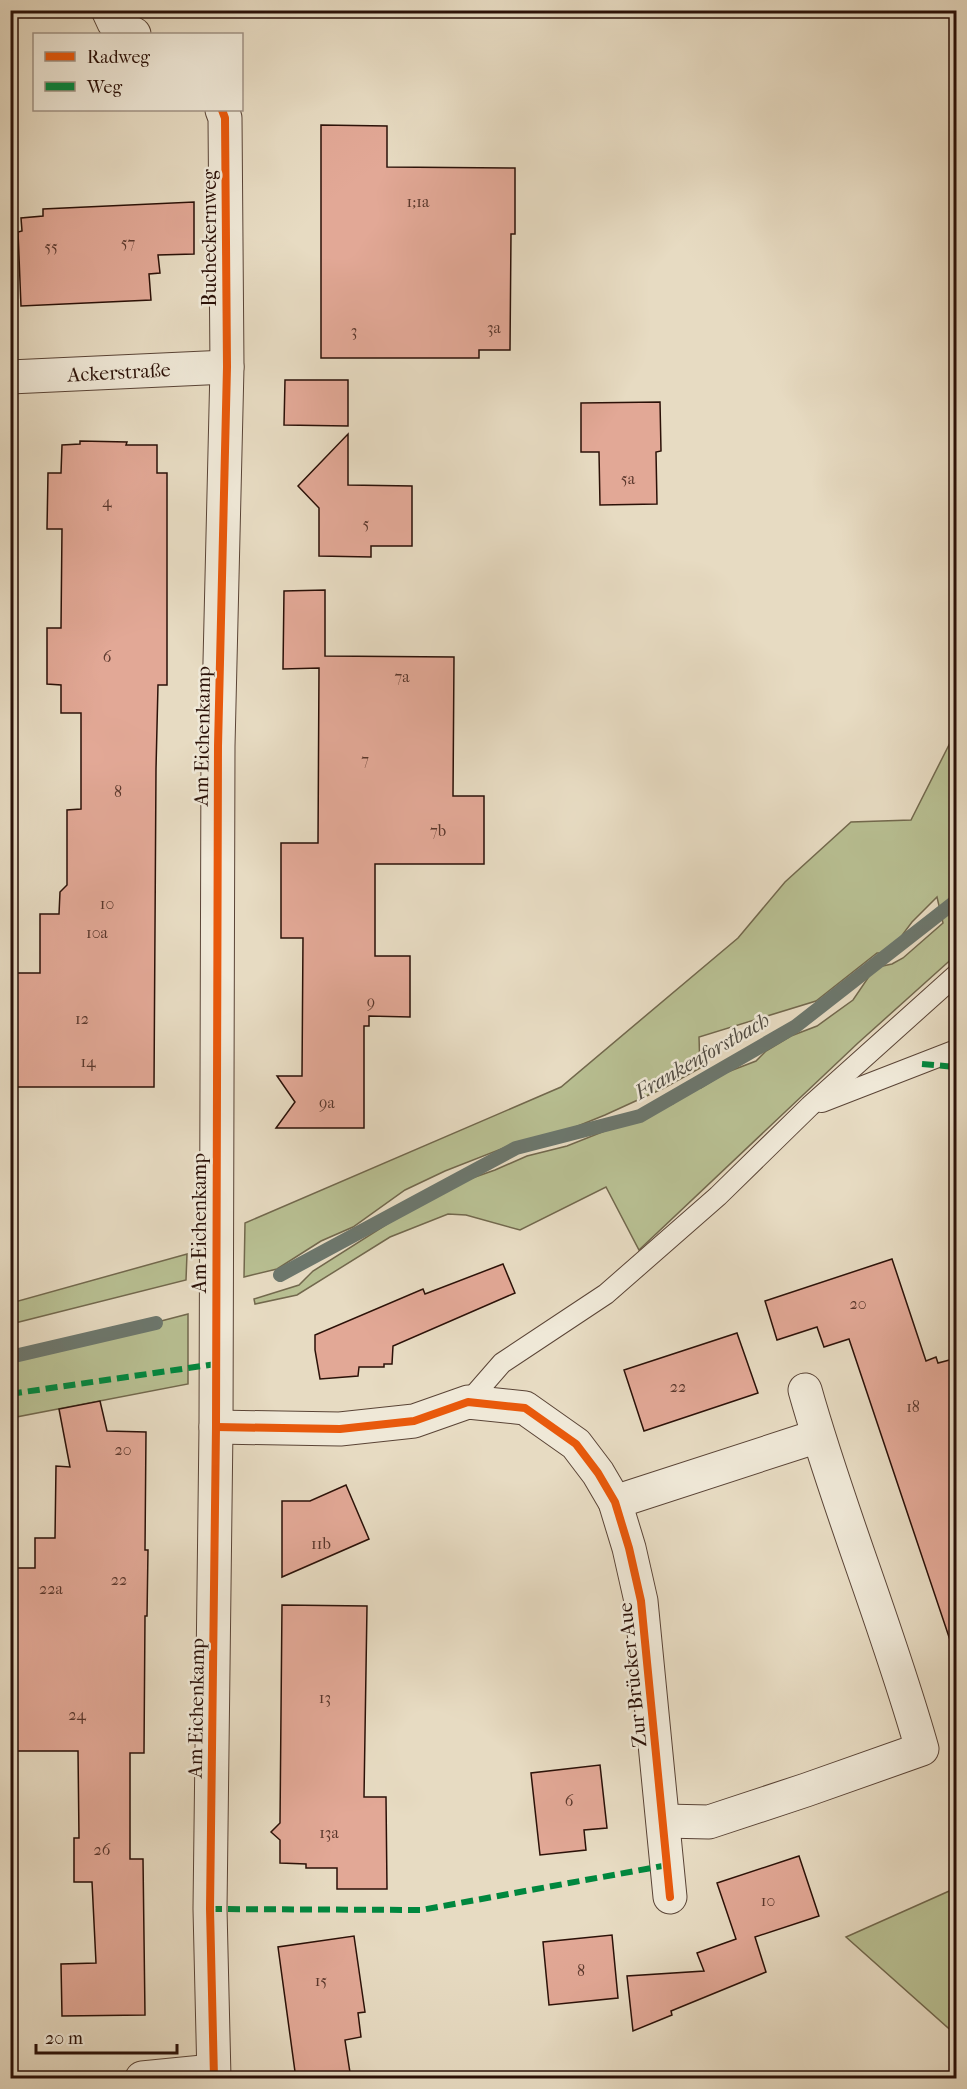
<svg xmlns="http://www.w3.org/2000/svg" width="967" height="2089" viewBox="0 0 967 2089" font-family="'IM FELL French Canon',serif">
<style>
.green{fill:#b8bf92;stroke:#72684d;stroke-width:1.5}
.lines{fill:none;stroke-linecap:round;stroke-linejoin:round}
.stream{stroke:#6c776d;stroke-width:14}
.building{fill:#e2a896;stroke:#2b1108;stroke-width:1.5}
.service-casing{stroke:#5a4436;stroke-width:22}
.minor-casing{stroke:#5a4436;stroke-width:35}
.service{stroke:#efe8d7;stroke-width:20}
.minor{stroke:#efe8d7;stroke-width:33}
.quiet{stroke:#00873e;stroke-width:6;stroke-dasharray:12 6;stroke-linecap:butt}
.cycleway-casing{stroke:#efe8d7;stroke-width:11}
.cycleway{stroke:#e8590c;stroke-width:8}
.labels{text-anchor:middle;stroke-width:5;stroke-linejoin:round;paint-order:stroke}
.number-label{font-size:16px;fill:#59372c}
.street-label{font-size:20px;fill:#2b1108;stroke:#efe8d7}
.water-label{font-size:21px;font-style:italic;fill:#514c43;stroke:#efe8d7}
</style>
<rect width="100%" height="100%" fill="#e7dbc2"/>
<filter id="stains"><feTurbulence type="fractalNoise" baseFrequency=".00333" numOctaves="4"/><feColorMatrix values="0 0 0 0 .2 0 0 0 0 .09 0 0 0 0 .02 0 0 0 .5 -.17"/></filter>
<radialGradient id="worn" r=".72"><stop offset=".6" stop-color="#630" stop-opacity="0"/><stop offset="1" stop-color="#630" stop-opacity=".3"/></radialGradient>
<g class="green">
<polygon points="956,731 956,955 858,1043 639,1250 606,1187 520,1230 466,1215 448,1214 390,1237 297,1295 255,1304 254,1299 299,1285 313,1271 444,1188 495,1170 527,1156 567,1146 673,1104 678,1096 700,1086 701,1088 725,1073 756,1061 766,1051 791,1036 817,1026 853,1000 872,972 878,967 892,964 903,958 943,923 937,897 912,922 891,950 886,953 877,953 816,1001 699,1037 700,1068 664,1088 605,1115 563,1132 519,1142 445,1171 405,1190 353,1227 321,1241 277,1269 244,1277 245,1223 561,1087 738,938 785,882 851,822 911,820"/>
<polygon points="187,1254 186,1280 11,1324 11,1303"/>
<polygon points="188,1314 188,1384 11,1418 11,1360"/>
<polygon points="956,1888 956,2035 846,1937"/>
</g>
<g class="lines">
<g class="stream">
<polyline points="280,1275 516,1148 640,1116 796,1026 956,901"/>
<polyline points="10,1357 156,1323"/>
</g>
</g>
<g class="building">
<polygon points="321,125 387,126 387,167 515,168 515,234 511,234 510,350 479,350 479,358 321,358"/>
<polygon points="194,202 194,254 158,255 160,273 149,274 151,300 21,306 18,232 22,231 21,218 43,216 43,209"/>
<polygon points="285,380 348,380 348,426 284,425"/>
<polygon points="660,402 661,451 656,452 657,504 600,505 599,452 581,452 581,403"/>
<polygon points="348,434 348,485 412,486 412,546 371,546 371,557 319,556 319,508 298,486"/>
<polygon points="80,441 127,442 126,445 157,445 157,473 167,473 167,685 158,685 156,769 154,1087 10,1087 10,973 40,973 40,914 59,914 60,892 67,885 67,810 81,809 81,713 61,713 61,685 47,684 47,628 61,628 62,529 47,529 48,473 61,473 62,445 80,444"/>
<polygon points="325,590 325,656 454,657 453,796 484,796 484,864 375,864 375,956 410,956 410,1017 369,1016 369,1026 364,1026 364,1128 276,1128 295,1102 277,1076 302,1076 303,938 281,938 281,843 318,843 319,668 283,669 284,591"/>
<polygon points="892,1259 926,1361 936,1357 938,1363 957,1358 957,1639 950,1640 849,1339 824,1347 817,1327 777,1340 765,1301"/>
<polygon points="503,1264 515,1293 393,1346 392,1364 384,1364 384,1367 359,1367 358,1376 320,1379 315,1350 315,1335 423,1289 425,1294"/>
<polygon points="737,1333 758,1393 644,1431 624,1370"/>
<polygon points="100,1401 107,1431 146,1432 145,1550 148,1550 147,1616 145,1616 144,1753 130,1753 130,1859 143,1859 145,2015 62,2016 61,1964 96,1963 92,1882 74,1882 74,1838 79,1838 78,1751 10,1751 10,1568 35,1568 35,1538 55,1538 56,1466 70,1467 59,1409"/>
<polygon points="346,1485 369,1539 282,1577 282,1501 310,1501"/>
<polygon points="282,1605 367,1606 364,1797 386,1797 387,1889 337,1889 337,1868 306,1868 306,1864 280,1863 280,1840 271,1832 280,1823"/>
<polygon points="600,1765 607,1828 584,1830 586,1850 540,1855 531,1773"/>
<polygon points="799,1856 819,1916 755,1937 766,1972 671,2011 672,2015 633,2031 627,1976 704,1971 697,1953 736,1939 717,1883"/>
<polygon points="612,1935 618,1998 549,2005 543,1942"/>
<polygon points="354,1936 365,2012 358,2013 361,2037 345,2040 351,2079 296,2079 278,1947"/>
</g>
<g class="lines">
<defs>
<g id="service">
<polyline points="822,1102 956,1050"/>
<polyline points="468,1402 502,1363 606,1294 718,1196 810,1106 956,975"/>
</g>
<g id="minor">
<polyline points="108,10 114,23 134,34"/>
<polyline points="10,377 227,367"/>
<polyline points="216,1427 340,1429 414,1421 468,1402 525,1408 576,1444 598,1473 615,1502 629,1548 641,1601 670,1897"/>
<polyline points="615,1502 818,1436"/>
<path d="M664 1821 709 1822 806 1790 922 1749C888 1628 839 1511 805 1390"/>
<polyline points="142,2078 213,2071"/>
<polyline points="214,2078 210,1909 216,1427 218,746 227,367 225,118 222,110"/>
</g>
</defs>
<use href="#service" class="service-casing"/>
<use href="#minor" class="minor-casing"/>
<use href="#service" class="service"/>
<use href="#minor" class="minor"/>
<g class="quiet">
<polyline points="922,1064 956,1067"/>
<polyline points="10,1394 216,1364"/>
<polyline points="210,1909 421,1910 668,1865"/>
</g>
<defs>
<g id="cycleway">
<polyline points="216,1427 340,1429 414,1421 468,1402 525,1408 576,1444 598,1473 615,1502 629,1548 641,1601 670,1897"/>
<polyline points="214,2078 210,1909 216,1427 218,746 227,367 225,118 222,110"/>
</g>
</defs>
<use href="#cycleway" class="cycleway-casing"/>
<use href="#cycleway" class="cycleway"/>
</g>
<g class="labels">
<g class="number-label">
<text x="418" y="207">1;1a</text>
<text x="128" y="248">57</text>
<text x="51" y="252">55</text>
<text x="494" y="333">3a</text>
<text x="354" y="336">3</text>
<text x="628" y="484">5a</text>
<text x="107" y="507">4</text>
<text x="366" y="529">5</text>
<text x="107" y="662">6</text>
<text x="402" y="682">7a</text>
<text x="365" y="765">7</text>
<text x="118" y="797">8</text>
<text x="438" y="836">7b</text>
<text x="107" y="909">10</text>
<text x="97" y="938">10a</text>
<text x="371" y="1007">9</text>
<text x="82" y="1024">12</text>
<text x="88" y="1067">14</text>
<text x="327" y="1108">9a</text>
<text x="858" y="1309">20</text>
<text x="678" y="1392">22</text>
<text x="913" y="1412">18</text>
<text x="123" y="1455">20</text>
<text x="321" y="1549">11b</text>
<text x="119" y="1585">22</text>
<text x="51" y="1594">22a</text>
<text x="325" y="1703">13</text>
<text x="77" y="1720">24</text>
<text x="569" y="1806">6</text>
<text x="329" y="1838">13a</text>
<text x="102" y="1855">26</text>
<text x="768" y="1906">10</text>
<text x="581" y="1976">8</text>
<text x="321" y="1986">15</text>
</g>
<g class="street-label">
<text transform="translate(209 238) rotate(-90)" y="7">Bucheckernweg</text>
<text transform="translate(119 372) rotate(-3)" y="7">Ackerstraße</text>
<text transform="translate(202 736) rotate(-89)" y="7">Am Eichenkamp</text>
<text transform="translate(199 1223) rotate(-90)" y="7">Am Eichenkamp</text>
<text transform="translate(632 1675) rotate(-96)" y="7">Zur Brücker Aue</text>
<text transform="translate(196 1708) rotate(-89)" y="7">Am Eichenkamp</text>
</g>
<g class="water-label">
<text transform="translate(702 1056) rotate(-30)" y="7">Frankenforstbach</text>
</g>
</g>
<rect width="967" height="2089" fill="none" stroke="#e7dbc2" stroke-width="36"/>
<rect x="12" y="12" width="943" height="2065" fill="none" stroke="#2b1108" stroke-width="3"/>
<rect x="18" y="18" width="931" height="2053" fill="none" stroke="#2b1108" stroke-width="1.5"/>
<rect x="33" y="33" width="210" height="78" fill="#efe8d7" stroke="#a19284" stroke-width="1.5"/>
<rect x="45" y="52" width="30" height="9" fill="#e8590c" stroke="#a19284" stroke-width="1.5"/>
<text x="87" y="63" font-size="18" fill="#2b1108">Radweg</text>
<rect x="45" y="82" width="30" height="9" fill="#00873e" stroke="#a19284" stroke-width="1.5"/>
<text x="87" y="93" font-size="18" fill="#2b1108">Weg</text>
<path d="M36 2044v9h141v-9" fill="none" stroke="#2b1108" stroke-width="3"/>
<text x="45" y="2044" font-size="18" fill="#2b1108" stroke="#efe8d7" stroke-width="4.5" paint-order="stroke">20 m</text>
<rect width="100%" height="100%" filter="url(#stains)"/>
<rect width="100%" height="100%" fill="url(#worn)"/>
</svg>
